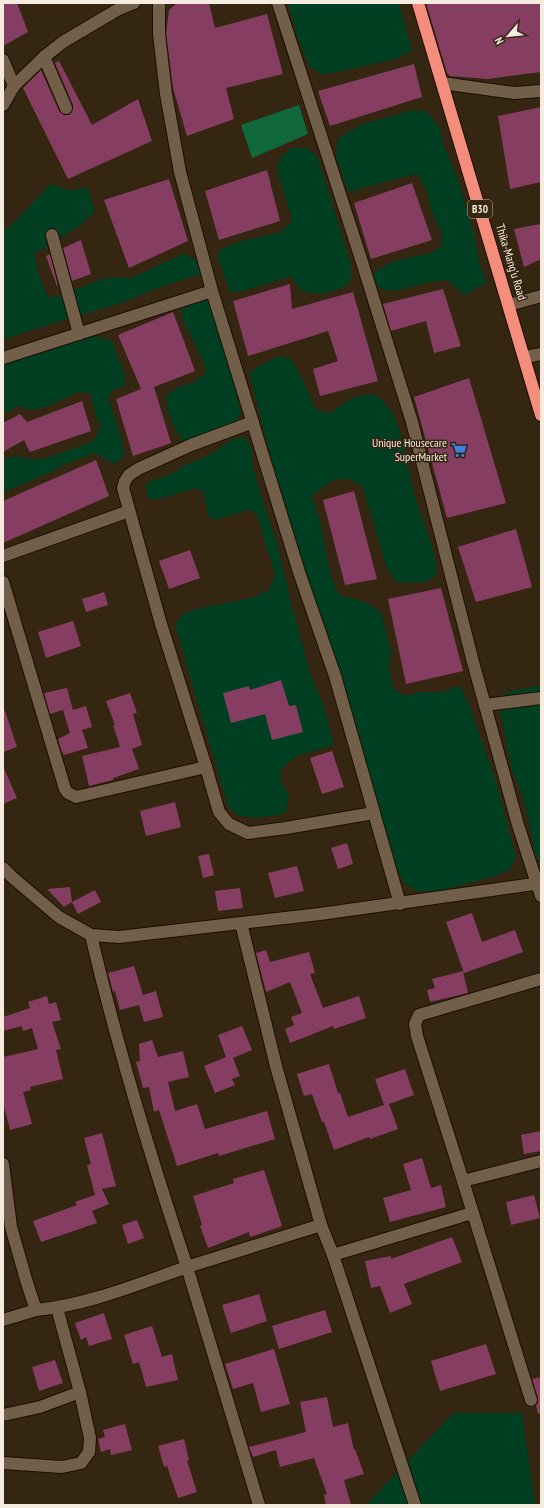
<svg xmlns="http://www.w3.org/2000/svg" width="544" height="1508" viewBox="0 0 544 1508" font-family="'PT Sans Narrow',sans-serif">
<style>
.green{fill:#003f21}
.forest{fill:#11683c}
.building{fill:#853e61}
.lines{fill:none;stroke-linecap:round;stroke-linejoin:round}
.minor-casing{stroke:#1c0e00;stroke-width:14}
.highway-casing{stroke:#1c0e00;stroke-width:14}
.minor{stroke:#715f49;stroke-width:12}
.highway{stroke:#f48d7b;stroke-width:12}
.labels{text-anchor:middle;stroke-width:3;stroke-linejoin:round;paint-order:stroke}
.shield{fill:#352611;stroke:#bbb0a0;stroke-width:1}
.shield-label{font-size:11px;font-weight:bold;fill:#f5ebde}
.street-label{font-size:12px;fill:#f5ebde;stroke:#352611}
.poi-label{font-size:12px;fill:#f5ebde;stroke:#352611;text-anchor:end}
</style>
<rect width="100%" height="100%" fill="#352611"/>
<g class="green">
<polygon points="288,3 399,3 412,51 392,60 322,75 309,66 298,38"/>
<path d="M409 111H425L439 125 443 143 458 180 475 239 480 266 487 282 464 295 448 280C441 281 433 281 426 283 403 287 392 299 372 282L374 272 395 261 431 253 441 247 442 234 431 209 426 189 417 174C394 179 372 186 349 192L345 183 336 156 338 139 358 126Z"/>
<path d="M291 148H306L316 155 320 165 351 265V281C342 291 315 297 303 291 298 289 294 280 291 276L240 292H230L218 258 220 249 242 241 278 233 287 227 292 220 277 169 280 158Z"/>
<polygon points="50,184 72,191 87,187 95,211 81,225 34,254 39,276 49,298 65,294 102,279 115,277 132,278 183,254 196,259 200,274 152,290 127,301 22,333 3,340 3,230 12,225"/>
<path d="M207 292 227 349 241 416 233 424 217 429 184 445 172 422 167 407V394L179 387 194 382 206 372C202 350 185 333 181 311 181 307 181 302 181 298Z"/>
<path d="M80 336H95L112 341 125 376 124 387 113 390 108 397 121 439 124 457 114 464 95 453 68 463 49 473 3 492V460C20 451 25 462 42 459 47 458 53 456 57 454 70 450 82 446 93 441L101 426 96 416 90 393 78 392 48 406 32 410 19 406 3 414V361Z"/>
<path d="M278 356 291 358 308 391 315 410 331 413C344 402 360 390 377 396 384 399 394 415 397 423 406 449 408 477 417 503 424 526 435 548 437 573L426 582 411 583 396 582 386 566 363 487 349 479H335L312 495C315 506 319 517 321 528 327 551 328 575 339 595L365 602 381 612 391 652 389 668 393 689 406 696 419 692H441L460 686 469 705 495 779 516 858 509 870 492 877 443 890 428 892 417 891 404 883 393 861 308 602 249 372Z"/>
<path d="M245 437 251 448 253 467 261 496 276 540 294 614 311 676 324 708 334 745 300 755 289 761 281 771V780L289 798 285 813C270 817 239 823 229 807 226 802 225 795 223 789L175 625 183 614 200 608 252 598 269 590 275 575 257 515 250 509 216 520 210 518 206 508V501L201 489H191L155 500 147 497 146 483 169 475 185 465 207 456 235 438Z"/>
<polygon points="535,686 541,687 541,861 535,857 529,822 522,795 512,770 500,709 504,693"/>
<polygon points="453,1413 522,1413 535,1505 366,1505"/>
</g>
<polygon class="forest" points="299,105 308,134 252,158 241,125"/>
<g class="building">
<polygon points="3,3 17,3 28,32 3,46"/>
<polygon points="177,3 209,3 215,28 267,14 283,74 226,88 234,119 187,136 173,88 166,34 169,10"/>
<polygon points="426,3 541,3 541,72 487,79 450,76 447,73"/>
<polygon points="59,61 92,125 138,99 152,141 68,179 23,88 41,70 59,111 65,115 69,115 72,112 73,105 55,63"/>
<polygon points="414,64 422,97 330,126 318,91"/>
<polygon points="541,107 541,182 510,189 498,116"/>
<polygon points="267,170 280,221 219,240 205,191"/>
<polygon points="169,179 188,241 129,268 104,200"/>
<polygon points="412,183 432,240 371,259 354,203"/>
<polygon points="541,224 541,259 524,267 514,229"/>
<polygon points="81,240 91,274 72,281 63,248"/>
<polygon points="50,254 58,286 57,286 46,256"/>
<polygon points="290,284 292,309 353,292 378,381 320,396 313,369 338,361 328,331 248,356 233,301"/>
<polygon points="443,289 461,346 434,353 426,321 391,331 383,304"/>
<polygon points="173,312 195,371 154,387 171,443 133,456 116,399 141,389 118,335"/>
<polygon points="469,378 506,503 447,518 414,397"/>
<polygon points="82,401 91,431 30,452 24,440 3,452 3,423 20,414 27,422"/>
<polygon points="96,460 109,496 3,543 3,501"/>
<polygon points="354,491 377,579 345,585 323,500"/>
<polygon points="516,529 532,587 476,602 458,547"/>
<polygon points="190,550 200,578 169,589 159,561"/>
<polygon points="441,588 463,671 406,684 388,599"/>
<polygon points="104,592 108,605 86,612 82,599"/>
<polygon points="73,621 81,646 46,658 38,632"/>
<polygon points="281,680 289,706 296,705 303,732 272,740 265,714 231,723 223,693 249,686 250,690"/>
<polygon points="67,688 73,710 86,706 92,727 82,730 88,748 64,755 61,750 58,739 70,733 63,710 50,714 44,693"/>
<polygon points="130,693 137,713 133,714 142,745 132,749 139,769 113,778 113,780 89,786 82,756 120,747 113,725 115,725 106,701"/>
<polygon points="3,711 5,711 17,747 3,752"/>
<polygon points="332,751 344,787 322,794 310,758"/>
<polygon points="3,766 17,798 3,804"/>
<polygon points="175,802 181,827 146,836 140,811"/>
<polygon points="347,843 353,864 338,869 331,848"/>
<polygon points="209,854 214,875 203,878 198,856"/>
<polygon points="297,866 304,891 275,898 268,873"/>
<polygon points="70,887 72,902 64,907 47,889"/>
<polygon points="240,888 243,908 218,911 215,891"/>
<polygon points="95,890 101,902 78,914 72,902"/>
<polygon points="472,913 482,942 515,930 523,952 464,973 446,922"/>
<polygon points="266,950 270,962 309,952 315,973 310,974 323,1008 359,996 366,1018 334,1029 333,1026 290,1043 285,1029 294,1025 291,1017 302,1013 290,982 266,992 256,953"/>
<polygon points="134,966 143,995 156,991 163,1017 144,1022 139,1005 120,1010 115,991 113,992 108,973"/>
<polygon points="463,971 468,993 430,1002 427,990 435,988 432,979"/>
<polygon points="47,996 49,1004 56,1002 61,1020 52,1022 61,1049 56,1050 63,1079 30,1087 31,1090 23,1092 32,1124 10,1130 3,1103 3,1057 38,1049 32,1028 23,1031 22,1026 3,1031 3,1017 30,1008 28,1002"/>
<polygon points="242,1026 252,1050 233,1058 240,1076 232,1079 235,1085 215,1093 204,1066 226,1057 218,1035"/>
<polygon points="152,1040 158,1057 183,1051 189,1077 168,1082 175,1111 197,1104 205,1129 267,1111 275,1139 219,1156 218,1153 177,1166 159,1110 154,1112 149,1087 143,1088 136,1062 140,1061 139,1044"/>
<polygon points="329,1064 338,1093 340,1093 348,1117 384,1105 375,1079 405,1069 414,1095 389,1104 398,1129 370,1139 369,1137 334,1150 324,1122 322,1122 312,1094 304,1096 297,1074"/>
<polygon points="541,1131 541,1151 524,1154 521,1135"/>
<polygon points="102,1133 116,1186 102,1189 109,1204 92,1211 97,1223 41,1242 33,1221 77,1205 75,1202 95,1195 87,1165 91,1164 84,1138"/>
<polygon points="422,1158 431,1188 441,1185 446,1207 390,1222 383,1198 411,1190 403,1164"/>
<polygon points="264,1170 282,1226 250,1237 249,1232 208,1248 200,1226 202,1225 193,1196 234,1183 233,1179"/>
<polygon points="534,1195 540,1218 511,1225 506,1202"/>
<polygon points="137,1220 144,1238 128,1244 122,1225"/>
<polygon points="452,1237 462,1262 404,1284 412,1304 390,1313 380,1286 371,1288 365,1261 391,1256 391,1259"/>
<polygon points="259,1294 267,1321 231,1333 222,1305"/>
<polygon points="325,1310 332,1332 279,1349 272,1326"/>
<polygon points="104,1313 112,1339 89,1346 86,1337 81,1340 75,1323"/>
<polygon points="152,1326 162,1357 172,1354 178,1380 146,1387 139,1362 133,1364 124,1335"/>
<polygon points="486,1344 496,1374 440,1391 431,1361"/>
<polygon points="274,1349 290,1404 261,1412 253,1383 233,1389 225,1364"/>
<polygon points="55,1360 63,1383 39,1391 32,1367"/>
<polygon points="541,1377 541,1413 538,1414 536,1406 538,1402 538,1398 532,1379"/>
<polygon points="327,1397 333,1427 348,1423 354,1450 355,1449 364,1474 344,1480 351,1505 326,1505 324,1495 327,1494 314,1458 280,1467 276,1450 253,1457 249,1447 306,1432 300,1402"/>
<polygon points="125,1424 132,1450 111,1455 110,1449 101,1452 98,1439 105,1437 103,1430"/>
<polygon points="184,1439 189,1460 187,1461 197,1492 178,1498 167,1466 164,1467 158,1446"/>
</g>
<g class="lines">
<defs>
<g id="minor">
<polyline points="159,3 159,34 166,94 180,172 212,291 299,572 335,676 400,904"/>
<polyline points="278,3 362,262 412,422 473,662 518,825 541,896"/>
<polyline points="44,57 66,108"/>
<polyline points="3,60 14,86"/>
<polyline points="442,83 514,93 541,91"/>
<polyline points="3,105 14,86 44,57 63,42 117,10 134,3"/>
<polyline points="52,235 79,334"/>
<polyline points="509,305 541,296"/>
<polyline points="525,357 541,354"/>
<polyline points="3,358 212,291"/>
<polyline points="3,556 129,511"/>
<polyline points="3,582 65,789 68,793 76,797 206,767 219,812 229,824 248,833 286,828 374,813"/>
<polyline points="485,705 541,698"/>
<polyline points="206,767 161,624 123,488 125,481 129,475 138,469 191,445 253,422"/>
<polyline points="3,868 12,877 59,917 91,935 119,937 320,914 541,883"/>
<path d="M91 935C117 1047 151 1158 187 1267L321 1225 276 1066 241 923"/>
<polyline points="3,1164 11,1227 27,1283 36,1310 3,1320"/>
<polyline points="463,1181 541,1161"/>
<polyline points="321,1225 333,1255 415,1505"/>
<polyline points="333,1255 472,1213"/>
<path d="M36 1310C88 1305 138 1284 187 1267L259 1505"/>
<polyline points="531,1400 463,1181 417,1036 415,1024 419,1015 541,979"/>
<polyline points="3,1415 40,1407 80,1392"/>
<polyline points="3,1463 62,1467 81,1463 89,1452 90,1438 80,1392 57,1308"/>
</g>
<polyline id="highway" points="418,3 541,415"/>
</defs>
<use href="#minor" class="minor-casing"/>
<use href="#highway" class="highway-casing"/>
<use href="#minor" class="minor"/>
<use href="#highway" class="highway"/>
</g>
<defs>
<symbol id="supermarket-bare" viewBox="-9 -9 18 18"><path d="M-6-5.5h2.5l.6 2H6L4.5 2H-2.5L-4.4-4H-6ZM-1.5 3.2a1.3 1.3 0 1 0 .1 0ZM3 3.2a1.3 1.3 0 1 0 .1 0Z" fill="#3f7fe0" stroke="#352611" stroke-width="2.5" paint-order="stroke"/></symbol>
</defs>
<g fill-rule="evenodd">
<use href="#supermarket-bare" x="448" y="439" width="22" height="22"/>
</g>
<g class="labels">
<rect class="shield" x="468" y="200" width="24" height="18" rx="3"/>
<g class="shield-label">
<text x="480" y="213">B30</text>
</g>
<g class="street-label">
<text transform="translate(511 262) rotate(73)" y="4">Thika-Mang'u Road</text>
</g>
<g class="poi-label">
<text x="447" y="447">Unique Housecare<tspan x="447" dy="14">SuperMarket</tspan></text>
</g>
</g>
<rect width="544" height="1508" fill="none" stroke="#f5ebde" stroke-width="8"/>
<g transform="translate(508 36) rotate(242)" stroke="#352611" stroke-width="3" paint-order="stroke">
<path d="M0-3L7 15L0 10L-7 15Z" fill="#f5ebde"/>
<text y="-6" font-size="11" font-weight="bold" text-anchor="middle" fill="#f5ebde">N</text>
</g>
</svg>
